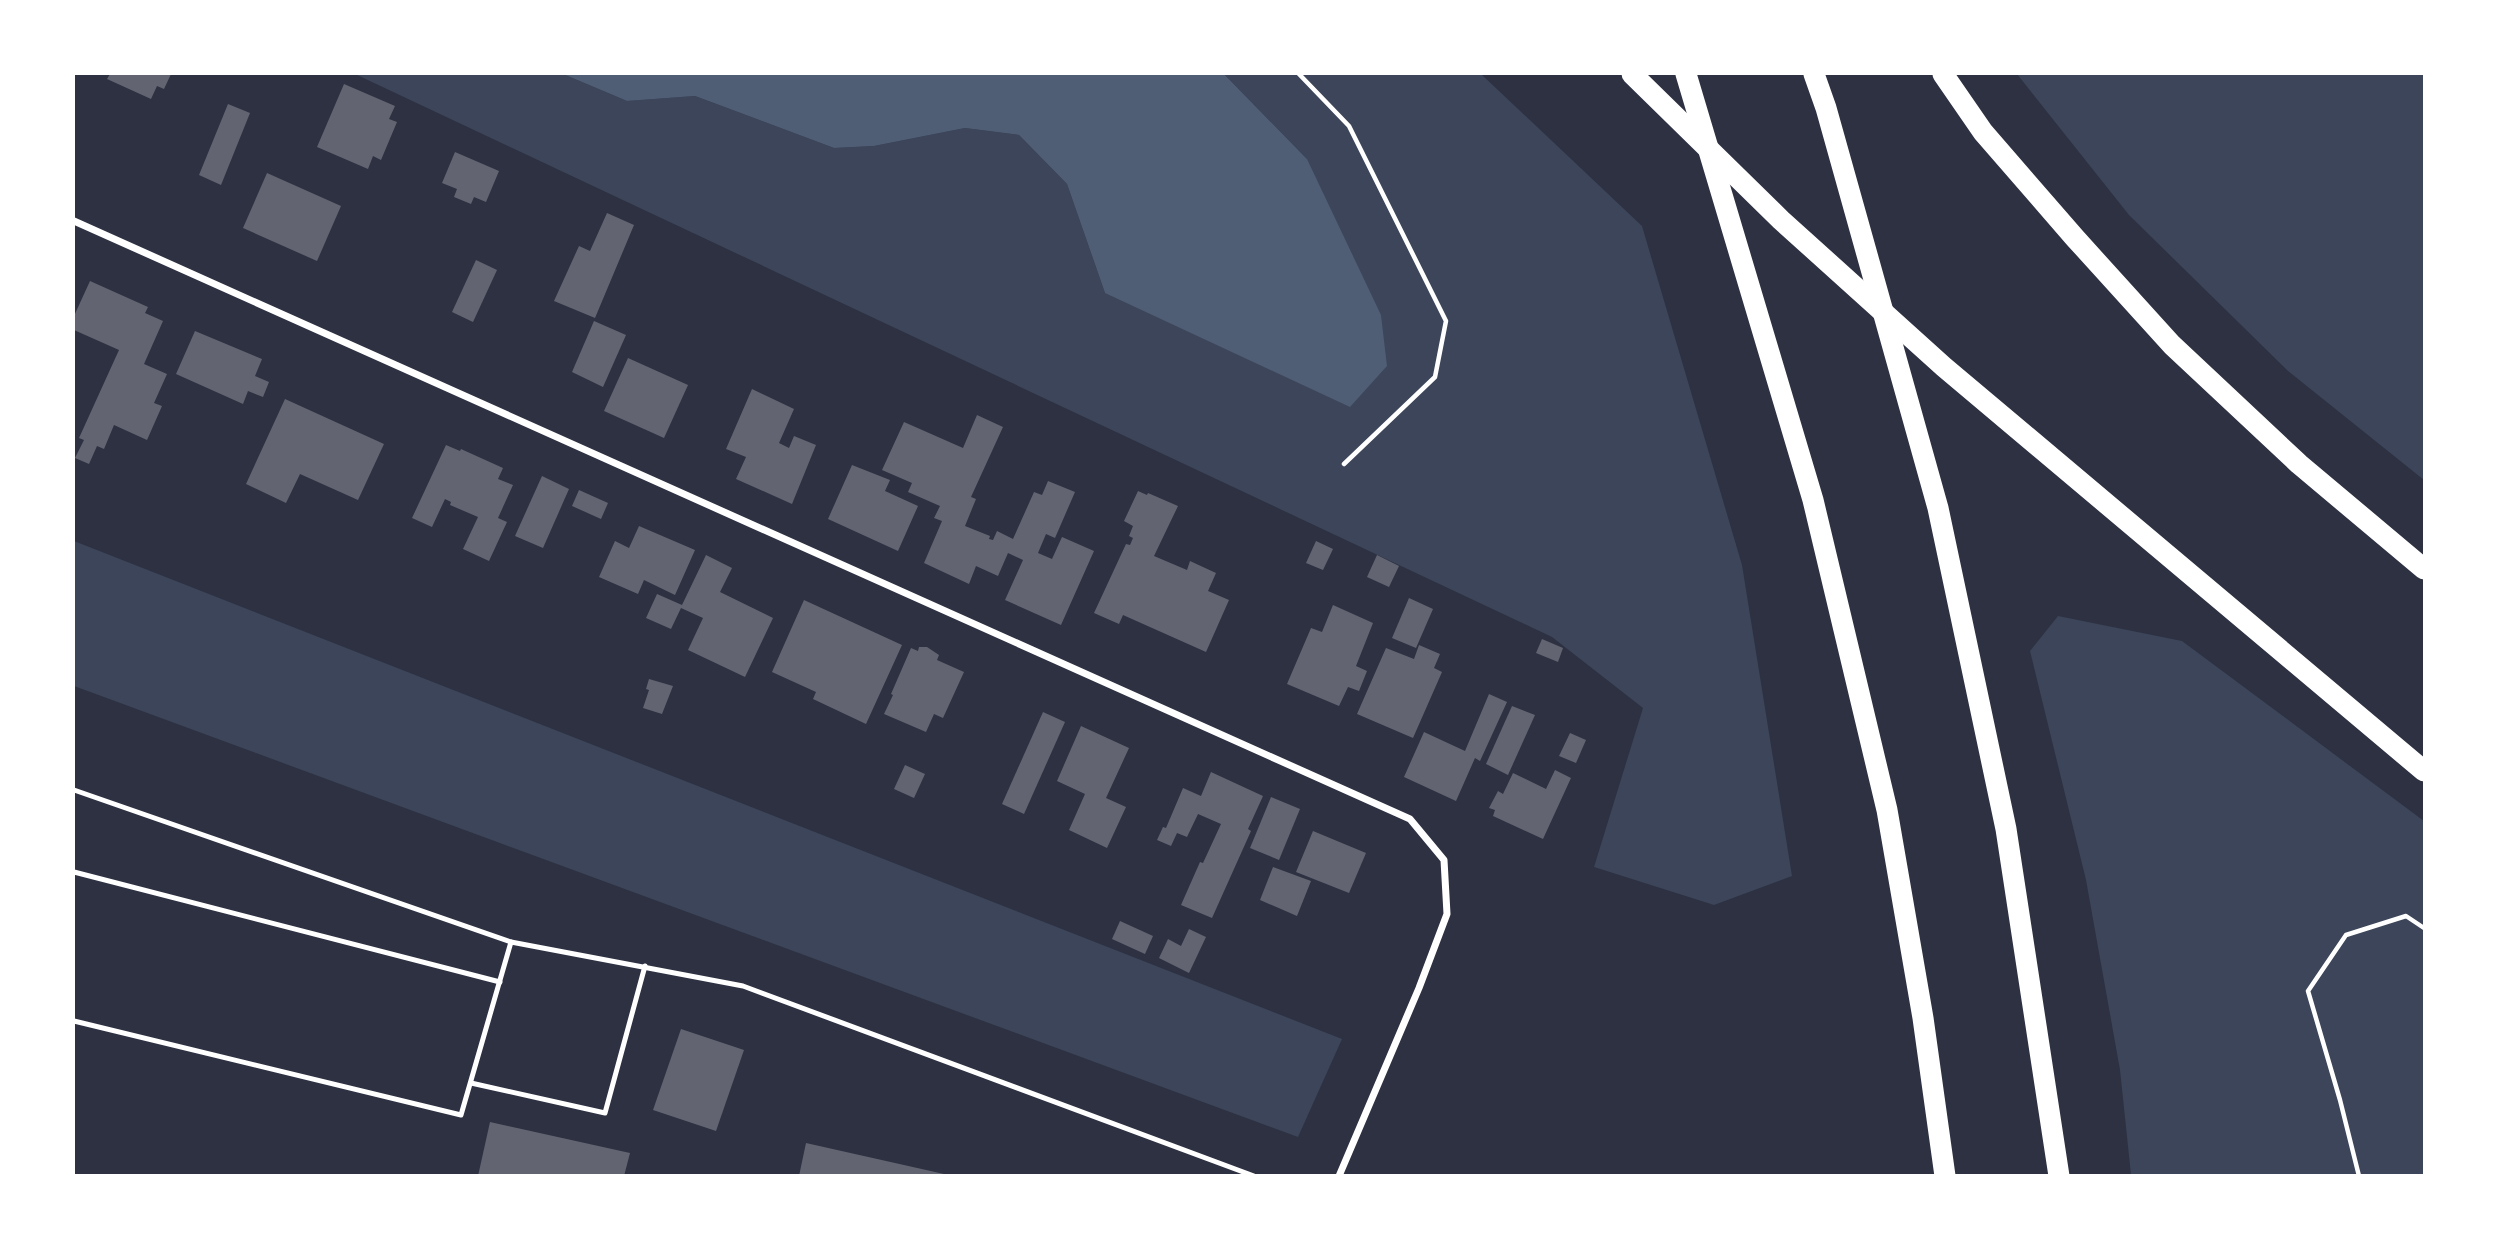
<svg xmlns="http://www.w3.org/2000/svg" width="2498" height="1249" viewBox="0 0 2498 1249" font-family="'Asap Condensed',sans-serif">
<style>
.green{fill:#3c4559}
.water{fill:#4f5d75}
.building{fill:#626471}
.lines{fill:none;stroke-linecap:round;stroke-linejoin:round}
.path{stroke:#fff;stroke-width:4.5}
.service{stroke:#fff;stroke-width:5}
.minor{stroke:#fff;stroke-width:7}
.motorway{stroke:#fff;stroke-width:21}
</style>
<rect width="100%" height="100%" fill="#2d3142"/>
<g class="green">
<polygon points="355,74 563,74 627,101 695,96 834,148 874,146 965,128 1019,135 1067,184 1105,293 1307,159 1224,74 1481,74 1642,226 1742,565 1792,876 1714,905 1594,867 1643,708 1552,637"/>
<polygon points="2017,74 2424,74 2424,480 2288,371 2129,215"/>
<polygon points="74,541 1342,1039 1298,1137 74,686"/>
<polygon points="2058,616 2182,641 2424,821 2424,1175 2131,1175 2120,1070 2086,880 2030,651"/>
</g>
<polygon class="water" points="563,74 1224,74 1307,159 1381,315 1387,366 1350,407 1105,293 1067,184 1019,135 965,128 874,146 834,148 695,96 627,101"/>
<g class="building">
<polygon points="110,74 171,74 164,89 157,86 151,99 107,79"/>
<polygon points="344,84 395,106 389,119 397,122 381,160 373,156 368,169 317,147"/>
<polygon points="228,104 250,113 221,185 199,175"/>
<polygon points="455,152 499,171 486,202 474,197 471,204 454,197 457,189 442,183"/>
<polygon points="267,173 341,206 317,261 243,228"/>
<polygon points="607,213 634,225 595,318 554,301 579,246 590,251"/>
<polygon points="476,260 497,270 473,322 452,312"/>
<polygon points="90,281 148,307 145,313 163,321 144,364 167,374 154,403 162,406 147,440 114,425 104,449 97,446 89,464 75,458 84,440 79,438 119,350 74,330 74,316"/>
<polygon points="594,321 626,335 603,387 572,372"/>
<polygon points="195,331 262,359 255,376 269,382 263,397 248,391 243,404 176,374"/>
<polygon points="628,358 688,385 664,438 604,411"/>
<polygon points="752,389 794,409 779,443 789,448 794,436 816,445 792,504 736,479 746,457 726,449"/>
<polygon points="285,399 384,444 358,500 300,474 286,503 246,484"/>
<polygon points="977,415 1003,427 971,497 976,499 965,526 990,536 989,539 993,540 997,531 1013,539 1034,492 1042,495 1048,481 1075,492 1055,538 1046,534 1038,553 1052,559 1062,537 1094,551 1061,625 1005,600 1023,560 1008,553 998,576 976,566 969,584 924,563 942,521 934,518 940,506 908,492 912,483 882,470 904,422 963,448"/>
<polygon points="446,445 460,451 461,449 503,468 498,479 513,485 498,518 507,522 489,561 463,549 478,517 450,505 451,502 445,499 432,527 412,518"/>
<polygon points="852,465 890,480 885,491 918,506 898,551 828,519"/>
<polygon points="542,476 569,489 543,548 515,536"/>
<polygon points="579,490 608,503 601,519 572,506"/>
<polygon points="1138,491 1147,495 1148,493 1178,506 1154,556 1187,570 1190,561 1216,573 1208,591 1229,600 1206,652 1123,615 1119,624 1094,613 1126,544 1130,545 1133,538 1129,536 1133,526 1124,521"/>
<polygon points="639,526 695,550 675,595 644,580 638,594 599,577 615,541 629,548"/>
<polygon points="1316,541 1333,549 1323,570 1306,563"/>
<polygon points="706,555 732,568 720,592 773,618 745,677 688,650 703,618 681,608 671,629 646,618 657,594 682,605"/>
<polygon points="1377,555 1399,566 1389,587 1367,577"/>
<polygon points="1409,598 1433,609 1416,648 1392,638"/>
<polygon points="804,600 902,645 866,724 813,699 816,692 772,672"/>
<polygon points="1333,605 1373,623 1356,666 1367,671 1359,691 1348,687 1339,706 1287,684 1311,628 1322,632"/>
<polygon points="1542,639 1563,648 1558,662 1536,653"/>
<polygon points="1419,645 1440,654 1434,668 1442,672 1413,738 1357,714 1386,648 1414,659"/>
<polygon points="919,647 927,647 939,655 937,660 964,672 943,718 934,714 926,732 884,714 893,695 891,694 911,648 918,651"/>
<polygon points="649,679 673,686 662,714 643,708 649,690 646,689"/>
<polygon points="1489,694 1507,702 1480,761 1475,758 1456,801 1404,777 1424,732 1465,751"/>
<polygon points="1512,706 1535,715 1508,775 1486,764"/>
<polygon points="1043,712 1065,722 1024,814 1002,804"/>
<polygon points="1081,726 1129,748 1106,798 1126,807 1107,848 1069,830 1085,794 1057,781"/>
<polygon points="1570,733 1586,740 1576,763 1559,756"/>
<polygon points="905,765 925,774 914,798 894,789"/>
<polygon points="1555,770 1571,778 1543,839 1493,816 1495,810 1489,808 1498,791 1503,794 1513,773 1546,789"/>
<polygon points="1211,772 1263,796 1248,829 1251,831 1212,918 1181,905 1200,862 1203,863 1221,824 1198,814 1187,837 1177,833 1171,846 1157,840 1163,827 1166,828 1183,788 1201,796"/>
<polygon points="1271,797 1300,809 1279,860 1250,848"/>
<polygon points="1313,831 1366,853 1349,893 1296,872"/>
<polygon points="1273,867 1311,881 1297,916 1260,900"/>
<polygon points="1120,921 1153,936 1145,954 1112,939"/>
<polygon points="1189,929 1206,937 1189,973 1159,958 1168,939 1181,946"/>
<polygon points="681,1029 744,1050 716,1131 653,1110"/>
<polygon points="490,1122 630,1153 624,1176 478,1176"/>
<polygon points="806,1143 944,1174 943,1176 799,1176"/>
</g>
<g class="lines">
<g class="path">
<polyline points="1299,74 1349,126 1446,321 1435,377 1344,464"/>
<polyline points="2359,1176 2340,1100 2308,991 2346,935 2406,916 2424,928"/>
</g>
<g class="service">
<polyline points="74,790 511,942 743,986 1254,1176"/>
<polyline points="74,872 500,982"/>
<polyline points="74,1021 461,1115 511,942"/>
<polyline points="471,1083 605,1113 645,966"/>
</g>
<polyline class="minor" points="74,221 1410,819 1444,860 1447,914 1419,988 1339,1176"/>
<g class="motorway">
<polyline points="1632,74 1781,220 1944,367 2424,771"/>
<polyline points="1686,74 1813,500 1887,810 1923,1018 1945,1176"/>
<polyline points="1814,74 1826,108 1938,508 2006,829 2059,1176"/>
<polyline points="1943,74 1983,132 2075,238 2172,345 2299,464 2424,569"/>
</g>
</g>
<rect width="2498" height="1249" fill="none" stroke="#ffffff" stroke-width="150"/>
</svg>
